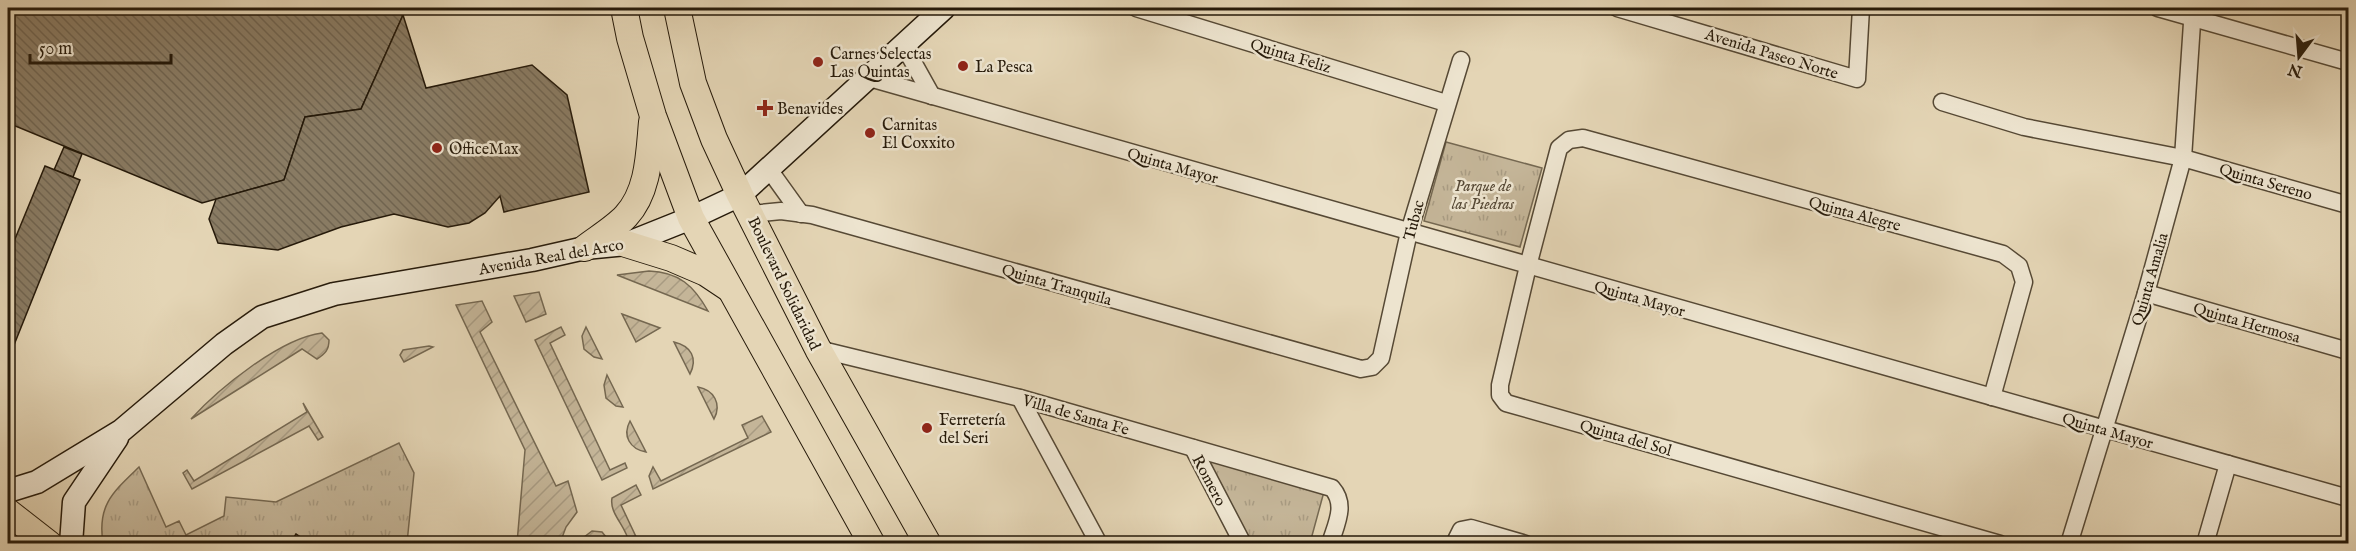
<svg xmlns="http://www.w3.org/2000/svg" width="2356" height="551" viewBox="0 0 2356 551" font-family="'IM FELL English',serif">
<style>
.park{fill:url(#park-tufts);stroke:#756851;stroke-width:1.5}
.garden{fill:url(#garden-furrows);stroke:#756851;stroke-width:1.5}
.building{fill:url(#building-back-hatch);stroke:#261a0a;stroke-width:1.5}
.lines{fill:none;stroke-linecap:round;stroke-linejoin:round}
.street-casing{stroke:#564935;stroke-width:19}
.secondary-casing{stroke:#261a0a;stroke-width:25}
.primary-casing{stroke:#261a0a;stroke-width:28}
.street{stroke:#ede4cf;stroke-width:16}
.secondary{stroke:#ede4cf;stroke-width:22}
.primary{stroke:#e4d5b5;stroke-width:26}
.poi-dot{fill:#8f2418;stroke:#ede4cf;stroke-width:2}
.labels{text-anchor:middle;stroke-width:5;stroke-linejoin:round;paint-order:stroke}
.poi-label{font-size:16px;fill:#261a0a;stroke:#ede4cf;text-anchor:start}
.street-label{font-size:16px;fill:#261a0a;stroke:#ede4cf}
.park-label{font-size:16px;font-style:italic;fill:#554835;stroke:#ede4cf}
</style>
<defs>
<pattern id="park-tufts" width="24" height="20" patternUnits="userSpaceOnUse" patternTransform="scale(1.5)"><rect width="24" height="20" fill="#c4b598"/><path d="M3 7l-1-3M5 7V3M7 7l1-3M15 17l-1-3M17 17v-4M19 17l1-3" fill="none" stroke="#a89b82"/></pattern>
<pattern id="garden-furrows" width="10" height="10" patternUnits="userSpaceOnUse" patternTransform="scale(1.5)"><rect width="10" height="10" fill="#c4b598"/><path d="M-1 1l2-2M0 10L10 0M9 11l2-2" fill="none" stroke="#a89b82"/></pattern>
<pattern id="building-back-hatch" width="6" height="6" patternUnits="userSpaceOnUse" patternTransform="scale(1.5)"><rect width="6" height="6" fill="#897b63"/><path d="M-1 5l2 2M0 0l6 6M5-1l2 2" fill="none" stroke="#706450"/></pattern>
</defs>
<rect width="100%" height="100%" fill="#e4d5b5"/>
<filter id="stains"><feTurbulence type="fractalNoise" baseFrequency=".00333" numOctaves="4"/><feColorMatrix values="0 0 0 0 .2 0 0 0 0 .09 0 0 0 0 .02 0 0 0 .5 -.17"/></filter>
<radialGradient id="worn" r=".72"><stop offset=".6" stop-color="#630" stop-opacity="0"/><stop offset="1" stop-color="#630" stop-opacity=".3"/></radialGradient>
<g class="park">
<polygon points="1446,142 1542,168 1520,247 1424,221"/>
<path d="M399 443 414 473 407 543H310L296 534 290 544H182L169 541 156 544 103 543C97 505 113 492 139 467L166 527 179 521 186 535 224 516 226 497 276 502Z"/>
<polygon points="1195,450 1325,488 1310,543 1245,543"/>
</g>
<g class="garden">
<path d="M649 271C679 272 694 286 708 311L617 275Z"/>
<polygon points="539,292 546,314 526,322 514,296"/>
<polygon points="482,301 492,322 480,332 556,486 568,481 577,512 566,527 560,543 517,543 525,450 456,305"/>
<polygon points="622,314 660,328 636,342"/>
<polygon points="561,327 565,335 550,343 610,470 625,463 627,468 602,480 535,340"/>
<polygon points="586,327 602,359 594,357 584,349 582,336"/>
<path d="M322 333 329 340C329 350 325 354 317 359L302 349 191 419C219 388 281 338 322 333Z"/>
<path d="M674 342C691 346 698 358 690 374Z"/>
<polygon points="429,346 433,347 404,362 400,355 403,350"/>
<polygon points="607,375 623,407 616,406 606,398 604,385"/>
<path d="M698 387C714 390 722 404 714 419Z"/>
<polygon points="303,403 323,437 318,440 309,426 192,489 183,473 187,470 194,481 307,412"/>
<polygon points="762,416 771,432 653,489 649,476 653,467 661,481 748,438 742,425"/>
<path d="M630 421 646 452C630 449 622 436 630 421Z"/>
<path d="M636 485 641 495 621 505 639 543H629C627 527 609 514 612 498Z"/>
<polygon points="592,531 602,532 611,543 582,543 583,538"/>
</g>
<g class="building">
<polygon points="11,8 383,8 403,15 361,109 305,117 284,180 202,203 8,123 8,15"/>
<polygon points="510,8 555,8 555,13 509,9"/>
<polygon points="403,15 426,88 532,65 567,95 589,192 504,212 500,196 485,213 469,223 448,227 394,214 341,227 278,250 218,243 209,219 216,199 284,180 305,117 361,109"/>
<polygon points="64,147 82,154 73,177 54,170"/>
<polygon points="45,166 80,180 8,360 8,256"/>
<polygon points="296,534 310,544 290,544"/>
</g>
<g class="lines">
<defs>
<g id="street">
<polyline points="1136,8 1446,103"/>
<polyline points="1617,8 1857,79 1861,8"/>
<polyline points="2158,8 2348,62"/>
<polyline points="903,44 932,96"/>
<polyline points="866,77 2348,498"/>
<polyline points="1942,102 2024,127 2183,158 2348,205"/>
<polyline points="768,168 801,214"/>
<polyline points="751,214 781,211 812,215 1361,369 1372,367 1381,358 1409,232 1461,60"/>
<polyline points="2146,293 2348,351"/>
<path d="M818 349 1020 398 1332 488C1347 505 1336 524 1330 544"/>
<polyline points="1992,397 2024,282 2019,266 2003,254 1583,138 1569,140 1559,148 1528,266 1500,385 1500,395 1506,403 2000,544"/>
<polyline points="1020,398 1099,544"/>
<polyline points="1193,448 1243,544"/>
<polyline points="1454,544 1461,530 1471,528 1526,544"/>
<polyline points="2069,544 2146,293 2183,158 2193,8"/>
<polyline points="2205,544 2228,464"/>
</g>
<g id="secondary">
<polyline points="8,491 37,482 121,431 224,344 262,317 334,294 532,260 585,248 626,244 691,218 740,195 944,8"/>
<polyline points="71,544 74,502 117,438"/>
</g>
<g id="primary">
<polyline points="624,8 630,38 653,116 691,218 872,544"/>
<polyline points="677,8 693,83 714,139 740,195 818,349 928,544"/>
<polyline points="626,244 671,258 706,273 730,289"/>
<path d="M585 248C598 238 615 228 626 216 649 191 649 154 652 122"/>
<polyline points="8,512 49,544"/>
</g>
</defs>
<use href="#street" class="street-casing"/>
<use href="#secondary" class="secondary-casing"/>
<use href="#primary" class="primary-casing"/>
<use href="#street" class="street"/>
<use href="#secondary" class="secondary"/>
<use href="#primary" class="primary"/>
</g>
<g class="poi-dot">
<circle cx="818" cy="62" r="6"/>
<circle cx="963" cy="66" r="6"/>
<path d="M762 99h6v6h6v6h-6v6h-6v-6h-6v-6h6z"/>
<circle cx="870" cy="133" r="6"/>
<circle cx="437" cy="148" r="6"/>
<circle cx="927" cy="428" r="6"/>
</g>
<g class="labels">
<g class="poi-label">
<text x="830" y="59">Carnes Selectas<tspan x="830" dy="18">Las Quintas</tspan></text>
<text x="975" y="72">La Pesca</text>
<text x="777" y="114">Benavides</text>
<text x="882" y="130">Carnitas<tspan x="882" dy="18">El Coxxito</tspan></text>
<text x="449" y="154">OfficeMax</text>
<text x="939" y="425">Ferretería<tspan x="939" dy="18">del Seri</tspan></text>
</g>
<g class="street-label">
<text transform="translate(1772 53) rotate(17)" y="6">Avenida Paseo Norte</text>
<text transform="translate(1291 55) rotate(17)" y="6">Quinta Feliz</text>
<text transform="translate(1173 165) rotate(16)" y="6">Quinta Mayor</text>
<text transform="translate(2266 181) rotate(16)" y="6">Quinta Sereno</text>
<text transform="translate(1855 213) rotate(15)" y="6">Quinta Alegre</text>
<text transform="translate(1413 220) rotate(-75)" y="6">Tubac</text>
<text transform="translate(551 256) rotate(-10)" y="6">Avenida Real del Arco</text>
<text transform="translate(2149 279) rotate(-74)" y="6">Quinta Amalia</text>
<text transform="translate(785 283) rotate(64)" y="6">Boulevard Solidaridad</text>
<text transform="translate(1057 284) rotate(16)" y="6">Quinta Tranquila</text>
<text transform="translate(1640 298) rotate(16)" y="6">Quinta Mayor</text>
<text transform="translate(2247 322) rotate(16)" y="6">Quinta Hermosa</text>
<text transform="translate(1076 414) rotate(16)" y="6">Villa de Santa Fe</text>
<text transform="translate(2108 430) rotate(16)" y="6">Quinta Mayor</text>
<text transform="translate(1626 437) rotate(16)" y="6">Quinta del Sol</text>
<text transform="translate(1210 480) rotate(62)" y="6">Romero</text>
</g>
<g class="park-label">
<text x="1483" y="191">Parque de<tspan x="1483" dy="18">las Piedras</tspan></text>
</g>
</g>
<rect width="2356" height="551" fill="none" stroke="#e4d5b5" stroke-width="30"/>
<rect x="9" y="9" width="2338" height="533" fill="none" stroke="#261a0a" stroke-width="3"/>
<rect x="15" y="15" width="2326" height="521" fill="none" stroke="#261a0a" stroke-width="1.5"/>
<g transform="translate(2299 57) rotate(196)" stroke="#ede4cf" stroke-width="4.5" paint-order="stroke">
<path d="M0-4.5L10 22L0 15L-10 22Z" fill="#261a0a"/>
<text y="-9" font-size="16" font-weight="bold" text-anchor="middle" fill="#261a0a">N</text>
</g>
<path d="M30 54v9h141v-9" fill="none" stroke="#261a0a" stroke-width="3"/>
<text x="39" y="54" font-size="18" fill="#261a0a" stroke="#ede4cf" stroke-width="4.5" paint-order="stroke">50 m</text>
<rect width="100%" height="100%" filter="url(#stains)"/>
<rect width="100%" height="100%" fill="url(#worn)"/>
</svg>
